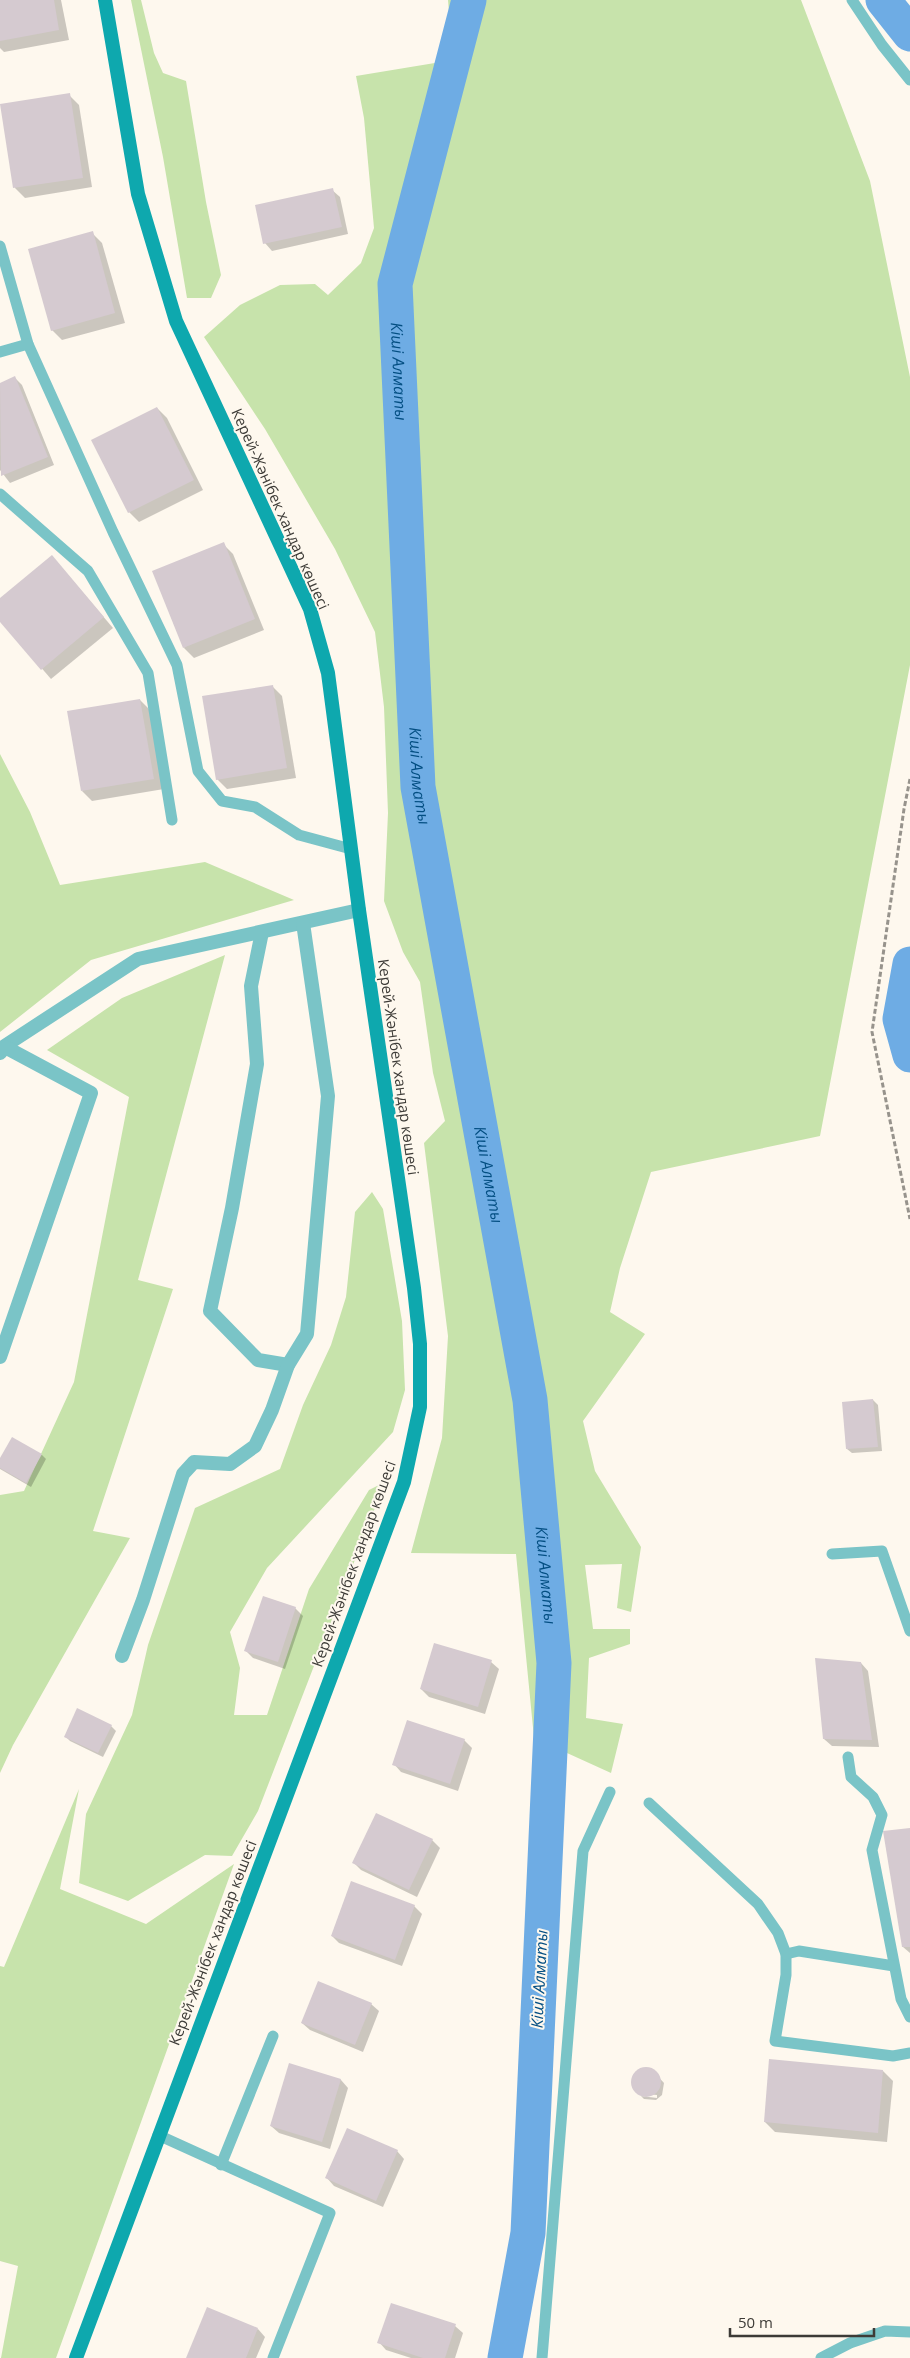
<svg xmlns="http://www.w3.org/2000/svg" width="910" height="2358" viewBox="0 0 910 2358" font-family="'Open Sans',sans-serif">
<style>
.green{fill:#c7e3ab}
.shadow{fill:#0003}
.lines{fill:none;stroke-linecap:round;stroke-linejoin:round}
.river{stroke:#6eace4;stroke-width:35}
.building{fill:#d5cad0}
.path{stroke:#97938c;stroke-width:3;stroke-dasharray:5 2.5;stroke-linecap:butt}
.service{stroke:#7ac4c7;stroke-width:11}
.minor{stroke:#7ac4c7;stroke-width:14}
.secondary{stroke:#0ea8ae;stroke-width:14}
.labels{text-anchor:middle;stroke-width:4;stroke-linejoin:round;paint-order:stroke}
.street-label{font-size:15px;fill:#3d3b37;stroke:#fef8ee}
.water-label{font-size:16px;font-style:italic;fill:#034e82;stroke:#fef8ee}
</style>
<rect width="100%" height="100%" fill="#fef8ee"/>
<g class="green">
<polygon points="131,0 141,0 154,53 163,73 186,81 206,202 221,275 211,298 187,298 163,157"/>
<polygon points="448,0 801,0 870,181 910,377 910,665 820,1136 651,1172 620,1268 610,1312 645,1334 583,1421 595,1471 641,1547 631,1612 617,1608 622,1564 585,1565 593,1629 630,1629 630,1644 589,1658 586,1718 623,1724 611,1773 534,1738 516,1554 411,1553 442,1438 448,1336 424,1143 445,1121 433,1073 420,982 403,952 384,901 388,813 384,707 375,632 335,549 265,429 204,337 240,305 280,285 315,284 328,295 361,263 374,228 364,118 356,76 453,60"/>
<polygon points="0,754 30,812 60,885 205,862 294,900 91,960 0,1032"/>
<polygon points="225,955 138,1280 173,1289 93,1531 130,1538 13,1745 0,1773 0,1495 24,1491 74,1382 129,1097 47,1050 122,998"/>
<polygon points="372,1192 383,1209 402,1321 405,1390 393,1432 267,1568 230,1632 240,1668 234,1715 267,1715 309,1589 369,1490 385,1482 258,1811 232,1856 205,1855 128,1901 79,1883 86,1814 132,1715 148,1645 195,1508 280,1469 303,1405 331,1345 346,1297 355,1212"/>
<polygon points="79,1789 60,1889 146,1924 234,1864 56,2358 1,2358 18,2266 0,2261 0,1966 4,1967"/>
</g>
<g class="shadow">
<polygon points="0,0 61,0 69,40 4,52 0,48"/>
<polygon points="69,95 79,105 92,187 25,198 15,188 2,105"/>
<polygon points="332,190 340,197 348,234 272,251 265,243"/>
<polygon points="92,233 102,243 125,323 62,340 52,330"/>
<polygon points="15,378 22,385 54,465 10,483 0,470 0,384"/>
<polygon points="157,408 167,418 203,490 139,522 129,512"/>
<polygon points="223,544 233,554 264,630 194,658 184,648"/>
<polygon points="61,567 113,628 51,679 0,620 0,600"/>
<polygon points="272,686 282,696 296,778 227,789 217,779"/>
<polygon points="140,700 150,710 164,789 92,801 82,791"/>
<polygon points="873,1400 878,1405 882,1451 852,1453 847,1449"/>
<polygon points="42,1455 46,1459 31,1487 0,1469 0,1461"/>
<polygon points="295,1608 303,1616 285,1669 253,1658 246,1651"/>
<polygon points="491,1662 499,1669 485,1714 429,1697 421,1689"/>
<polygon points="861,1663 868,1671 879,1747 832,1746 824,1739"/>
<polygon points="111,1726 116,1731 103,1757 70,1741 65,1736"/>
<polygon points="464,1740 472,1748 458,1791 401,1772 394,1764"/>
<polygon points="910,1829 910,1953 903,1947"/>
<polygon points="432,1840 440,1848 417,1897 361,1870 354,1863"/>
<polygon points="414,1906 422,1914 402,1966 339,1943 332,1936"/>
<polygon points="371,2004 379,2011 363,2052 310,2030 302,2023"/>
<polygon points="290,2065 341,2080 348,2088 330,2149 279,2133 271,2126"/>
<polygon points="644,2069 653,2071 664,2083 662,2095 656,2100 644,2099 641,2096 657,2098 657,2095 638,2093 635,2091 632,2082 636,2073"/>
<polygon points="883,2071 893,2081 887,2142 775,2132 765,2122"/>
<polygon points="397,2151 404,2159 383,2207 334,2186 327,2178"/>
<polygon points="455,2326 463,2333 455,2358 411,2358 386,2350 379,2342"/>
<polygon points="258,2329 265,2337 256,2358 188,2358"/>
</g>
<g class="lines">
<g class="river">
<path id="s1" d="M469 0 395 284 418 787 530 1400 554 1663 528 2233 505 2358"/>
<polyline points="883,0 910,34"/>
<polyline points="910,964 900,1019 910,1055"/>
</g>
</g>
<g class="building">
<polygon points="0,0 54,0 59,30 0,41"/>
<polygon points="70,93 83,178 13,188 0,104"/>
<polygon points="333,188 342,227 263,244 255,205"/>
<polygon points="93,231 115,313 51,331 28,249"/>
<polygon points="15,376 48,457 1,476 0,383"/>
<polygon points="157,407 194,480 128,513 91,440"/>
<polygon points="224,542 255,619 183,648 152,571"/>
<polygon points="52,555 104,617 41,670 0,622 0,598"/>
<polygon points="273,685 287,768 216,780 202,696"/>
<polygon points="140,699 154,779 81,791 67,711"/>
<polygon points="873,1399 878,1447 846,1449 842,1402"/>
<polygon points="12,1437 42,1454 26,1483 0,1468 0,1458"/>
<polygon points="263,1596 296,1607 278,1662 244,1651"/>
<polygon points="434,1643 492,1660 478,1707 420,1689"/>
<polygon points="815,1658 861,1662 872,1740 823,1739"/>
<polygon points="77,1708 112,1725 98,1753 64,1737"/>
<polygon points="407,1720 465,1739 450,1784 392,1765"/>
<polygon points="376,1813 433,1839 409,1890 352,1863"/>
<polygon points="910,1828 910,1947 902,1947 883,1831"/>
<polygon points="351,1881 415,1905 395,1960 331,1936"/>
<polygon points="318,1981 372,2003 355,2045 301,2023"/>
<polygon points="769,2059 883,2070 878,2133 764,2122"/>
<polygon points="289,2063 341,2079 322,2142 270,2126"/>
<circle cx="646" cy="2082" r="15"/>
<polygon points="347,2128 398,2150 376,2201 325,2178"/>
<polygon points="391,2303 456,2324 445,2358 423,2358 377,2343"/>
<polygon points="207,2307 258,2328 246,2358 186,2358"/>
</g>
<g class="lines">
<polyline class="path" points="910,779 904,809 872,1032 910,1219"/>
<g class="service">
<polyline points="852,0 882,45 910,80"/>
<polyline points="0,246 28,344 113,532 177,665 198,771 222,801 255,807 299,835 351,849"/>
<polyline points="0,352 28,344"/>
<polyline points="0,494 88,571 148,673 172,820"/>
<polyline points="832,1554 882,1551 910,1631"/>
<polyline points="848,1757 851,1777 873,1797 882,1815 872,1850 901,1999 910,2017"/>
<polyline points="649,1803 758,1904 778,1933 786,1954 786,1975 775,2041 893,2056 910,2053"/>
<polyline points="786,1954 799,1951 894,1966"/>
<polyline points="158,2135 330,2213 273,2358"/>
<polyline points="221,2165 273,2036"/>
<polyline points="542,2358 583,1851 610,1792"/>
<polyline points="821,2358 850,2343 885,2331 910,2332"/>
</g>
<g class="minor">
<polyline points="262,932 251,986 257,1064 232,1208 210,1311 258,1360 288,1365"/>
<polyline points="0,1049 138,959 359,910"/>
<polyline points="0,1357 91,1093 5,1047 0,1053"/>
<polyline points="122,1656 143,1600 183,1474 194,1462 230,1464 255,1446 272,1410 288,1365 307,1334 328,1096 303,923"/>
</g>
<polyline class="secondary" points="76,2358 404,1482 420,1407 420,1344 414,1288 359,910 328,673 310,609 176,321 138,194 105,0"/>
</g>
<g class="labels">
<g class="street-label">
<text transform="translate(280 509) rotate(66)" y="5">Керей-Жәнібек хандар көшесі</text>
<text transform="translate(398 1067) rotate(82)" y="5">Керей-Жәнібек хандар көшесі</text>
<text transform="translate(354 1564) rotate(-70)" y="5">Керей-Жәнібек хандар көшесі</text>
<text transform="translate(213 1943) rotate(-69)" y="5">Керей-Жәнібек хандар көшесі</text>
</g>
<g class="water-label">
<text dy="6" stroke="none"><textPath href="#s1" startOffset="381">Кіші Алматы</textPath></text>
<text dy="6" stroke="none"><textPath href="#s1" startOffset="786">Кіші Алматы</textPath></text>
<text dy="6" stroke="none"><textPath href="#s1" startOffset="1191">Кіші Алматы</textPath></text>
<text dy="6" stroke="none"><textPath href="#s1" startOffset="1596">Кіші Алматы</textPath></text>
<text transform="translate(539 1979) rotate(-87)" y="6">Кіші Алматы</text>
</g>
</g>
<path d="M730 2328v8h144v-8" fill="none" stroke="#3d3b37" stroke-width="2.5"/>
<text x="738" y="2328" font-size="15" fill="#3d3b37" stroke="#fef8ee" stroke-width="4" paint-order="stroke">50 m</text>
</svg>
